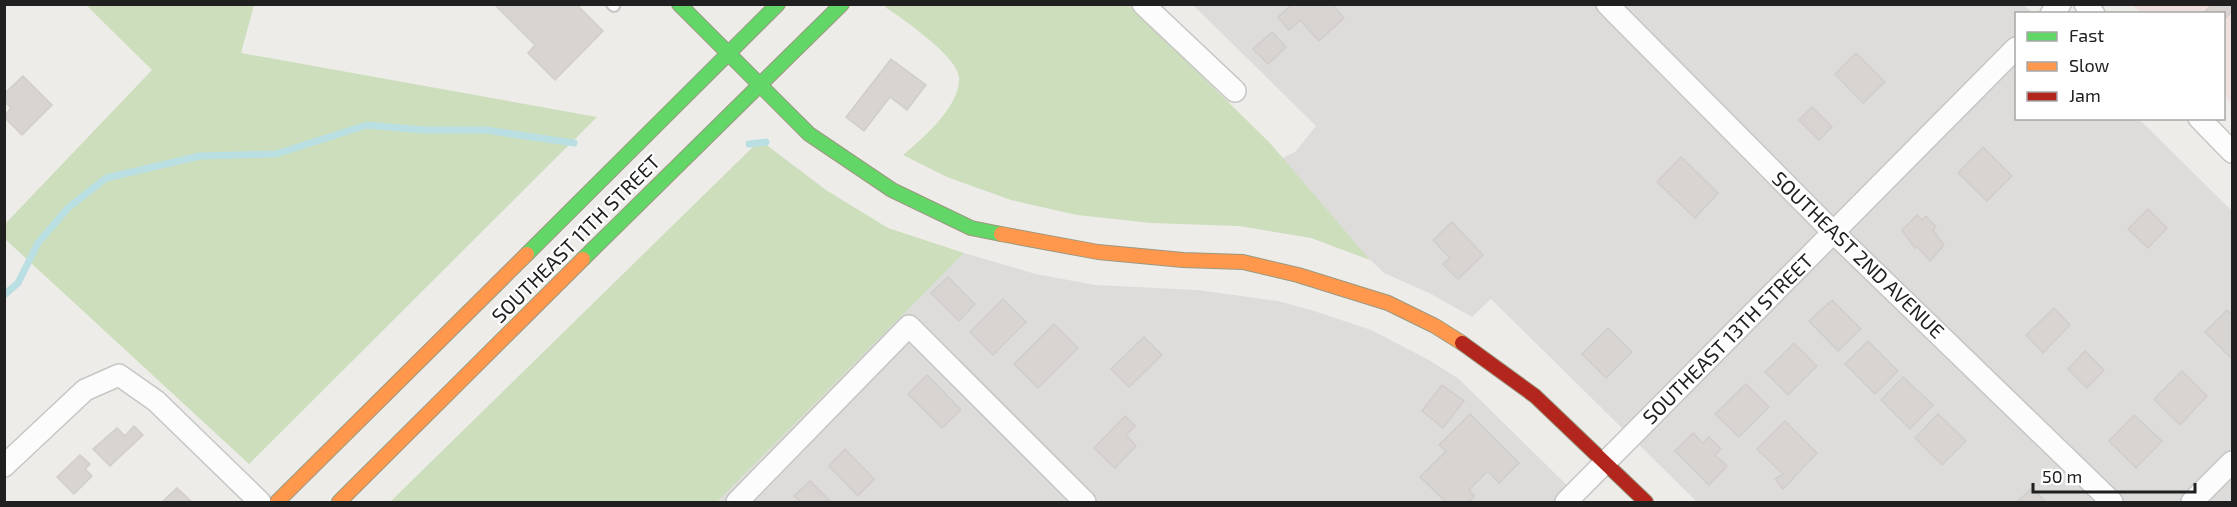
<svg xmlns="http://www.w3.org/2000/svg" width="2237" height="507" viewBox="0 0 2237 507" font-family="'Exo 2',sans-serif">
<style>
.residential{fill:#dddcda}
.commercial{fill:#f0dfdf}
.forest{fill:#ccdebc}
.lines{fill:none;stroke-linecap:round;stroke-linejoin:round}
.stream{stroke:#badfe3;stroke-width:7}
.building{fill:#d7d4d1;stroke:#d2cdca;stroke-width:1.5}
.lane-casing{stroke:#c7c6c5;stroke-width:14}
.street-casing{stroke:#c7c6c5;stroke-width:24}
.fast-casing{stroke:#9a997f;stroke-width:16}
.slow-casing{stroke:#9a997f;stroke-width:16}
.jam-casing{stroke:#9a997f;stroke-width:16}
.lane{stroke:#fcfcfc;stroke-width:10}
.street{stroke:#fcfcfc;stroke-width:21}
.fast{stroke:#63d668;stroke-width:14}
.slow{stroke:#ff974d;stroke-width:14}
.jam{stroke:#b3261e;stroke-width:14}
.labels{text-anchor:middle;stroke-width:4.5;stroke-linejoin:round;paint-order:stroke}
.street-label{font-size:20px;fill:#202020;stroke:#fff}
</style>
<rect width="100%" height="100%" fill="#eeece9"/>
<g class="residential">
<polygon points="1193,5 2023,5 2033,13 2016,14 2016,118 2139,119 2232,211 2232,502 1697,502 1491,299 1472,317 1429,293 1384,273 1273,166 1278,160 1295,152 1316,126"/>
<polygon points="964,253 1036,274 1095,285 1197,290 1278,301 1314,311 1371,330 1429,360 1459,379 1584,502 717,502"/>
</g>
<polygon class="commercial" points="2132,5 2232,5 2232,103 2224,94 2224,14 2141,13"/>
<g class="forest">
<path d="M888 4 1129 5 1270 143 1370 260 1311 238 1239 226 1151 223 1077 215 1011 200 947 177 903 155C923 138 961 106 959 77 957 56 903 19 885 7Z"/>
<polygon points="90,5 254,5 241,53 597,117 249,464 5,239 5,224 152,70 88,7"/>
<polygon points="760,140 826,190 888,228 964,253 717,502 390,502"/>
</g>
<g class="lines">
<g class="stream">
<polyline points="749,144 766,142"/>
<polyline points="4,295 18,283 38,243 68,208 106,178 200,156 276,154 367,125 423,130 485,130 574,143"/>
</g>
</g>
<g class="building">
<polygon points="494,4 576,4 603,31 555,80 528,53 535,45"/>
<polygon points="1292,4 1332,4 1344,18 1319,41 1300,20 1289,30 1278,17"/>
<polygon points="2212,4 2232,4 2232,11 2224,20 2224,14 2203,14"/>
<polygon points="1272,32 1286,47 1268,64 1253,49"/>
<polygon points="1856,53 1885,82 1863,103 1835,74"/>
<polygon points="891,59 926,85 907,110 890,97 864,131 846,117"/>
<polygon points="23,76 52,105 22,135 4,117 11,108 4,101 4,94"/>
<polygon points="1812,107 1832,127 1819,140 1799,120"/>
<polygon points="1983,147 2012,176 1987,201 1958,173"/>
<polygon points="1681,157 1718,193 1695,218 1657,182"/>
<polygon points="2148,209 2167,228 2148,248 2128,229"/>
<polygon points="1917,215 1922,220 1926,216 1936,227 1933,230 1944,245 1930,261 1917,246 1915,248 1902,230"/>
<polygon points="1452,222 1483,255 1458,279 1443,264 1450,258 1433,240"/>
<polygon points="948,277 975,304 959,321 931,293"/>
<polygon points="1003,299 1026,322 993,355 970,332"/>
<polygon points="1832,300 1861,329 1838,351 1809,321"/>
<polygon points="2054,308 2070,325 2043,353 2026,335"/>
<polygon points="2227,310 2232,315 2232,359 2205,332"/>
<polygon points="1054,324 1078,348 1038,388 1014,364"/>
<polygon points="1608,328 1632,352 1606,378 1582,354"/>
<polygon points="1144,337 1162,355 1129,387 1111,369"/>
<polygon points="1868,341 1898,371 1875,394 1845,364"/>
<polygon points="1794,343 1817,366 1788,395 1765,372"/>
<polygon points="2085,351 2104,370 2087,388 2068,369"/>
<polygon points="2182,371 2207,396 2180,425 2154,399"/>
<polygon points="927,375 961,410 942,428 908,394"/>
<polygon points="1903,377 1933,405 1910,429 1881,400"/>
<polygon points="1746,384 1769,407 1739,437 1715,414"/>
<polygon points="1442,385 1464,401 1443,428 1422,411"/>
<polygon points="1470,414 1519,463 1499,483 1488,471 1469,490 1475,496 1469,502 1446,502 1420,477 1446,451 1439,445"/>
<polygon points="1938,414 1966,441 1942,465 1915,438"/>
<polygon points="2134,415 2162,441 2136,468 2109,441"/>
<polygon points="1125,416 1135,426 1126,435 1136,446 1115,468 1094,448"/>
<polygon points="1785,421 1817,453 1783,489 1775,479 1783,474 1757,449"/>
<polygon points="134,426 143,435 110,466 93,449 117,428 125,436"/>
<polygon points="1693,433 1703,443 1709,437 1721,449 1715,455 1727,466 1709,485 1675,451"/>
<polygon points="845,449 874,479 858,496 829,466"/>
<polygon points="80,455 90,464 85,469 92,476 74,494 57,477"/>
<polygon points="810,481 831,502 801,502 794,496"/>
<polygon points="177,488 192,502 162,502"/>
<polygon points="2032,488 2046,502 2017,502"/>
</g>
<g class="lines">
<defs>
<polyline id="lane" points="612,4 614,6"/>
<g id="street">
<polyline points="1143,4 1235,91"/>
<polyline points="1607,4 1833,232 2112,502"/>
<polyline points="2085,4 2094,14"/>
<polyline points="2051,14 2060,4"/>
<polyline points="2199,118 2232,152"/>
<polyline points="4,466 85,390 119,375 156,401 260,502"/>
<polyline points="737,502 909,326 1085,502"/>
<polyline points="1566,502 2016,48"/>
<polyline points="2192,502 2232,462"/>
</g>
<g id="fast">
<polyline points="679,4 809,134 892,190 971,228 1001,234"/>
<polyline points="527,254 778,4"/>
<polyline points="583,259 842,4"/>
</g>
<g id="slow">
<polyline points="1001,234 1098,252 1183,260 1243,262 1298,275 1388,303 1435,326 1462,343"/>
<polyline points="277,502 527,254"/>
<polyline points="339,502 583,259"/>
</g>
<polyline id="jam" points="1462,343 1535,396 1646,502"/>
</defs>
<use href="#lane" class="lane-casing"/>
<use href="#street" class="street-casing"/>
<use href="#fast" class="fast-casing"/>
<use href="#slow" class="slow-casing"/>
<use href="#jam" class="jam-casing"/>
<use href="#lane" class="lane"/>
<use href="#street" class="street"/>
<use href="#fast" class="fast"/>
<use href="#slow" class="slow"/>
<use href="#jam" class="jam"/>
</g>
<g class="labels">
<g class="street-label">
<text transform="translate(576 239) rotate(-45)" y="7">SOUTHEAST 11TH STREET</text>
<text transform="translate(1858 255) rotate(44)" y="7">SOUTHEAST 2ND AVENUE</text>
<text transform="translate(1728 339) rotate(-45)" y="7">SOUTHEAST 13TH STREET</text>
</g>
</g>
<rect width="2237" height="507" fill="none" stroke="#202020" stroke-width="12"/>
<rect x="2015" y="12" width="210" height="108" fill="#ffffff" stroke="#a6a6a6" stroke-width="1.5"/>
<rect x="2027" y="32" width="30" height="9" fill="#63d668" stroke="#a6a6a6" stroke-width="1.5"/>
<text x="2069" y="42" font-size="18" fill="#202020">Fast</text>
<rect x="2027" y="62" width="30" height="9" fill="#ff974d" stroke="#a6a6a6" stroke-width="1.5"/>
<text x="2069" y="72" font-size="18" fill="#202020">Slow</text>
<rect x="2027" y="92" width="30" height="9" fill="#b3261e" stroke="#a6a6a6" stroke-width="1.5"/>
<text x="2069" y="102" font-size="18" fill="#202020">Jam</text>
<path d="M2033 483v9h162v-9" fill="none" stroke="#202020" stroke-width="3"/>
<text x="2042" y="483" font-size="18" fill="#202020" stroke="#ffffff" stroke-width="4.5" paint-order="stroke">50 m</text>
</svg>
